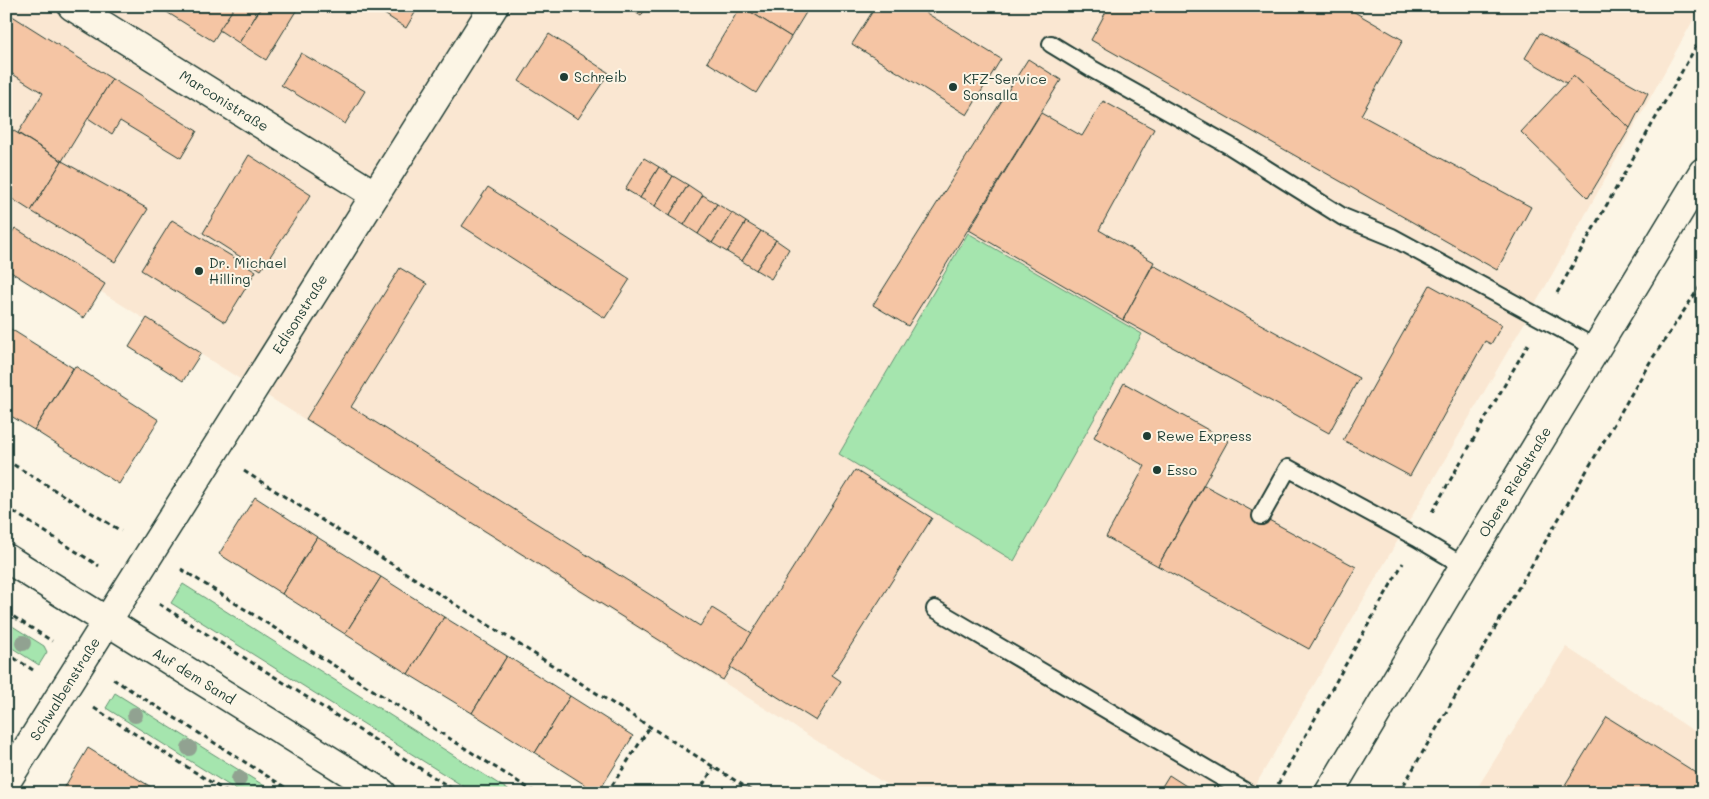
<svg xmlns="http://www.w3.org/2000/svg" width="1709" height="799" viewBox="0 0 1709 799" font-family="Mali,sans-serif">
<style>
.built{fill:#fae7d2}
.green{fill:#a5e5ae;stroke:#629171}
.building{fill:#f5c5a4;stroke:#1f3d34}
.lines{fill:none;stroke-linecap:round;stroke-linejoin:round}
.service-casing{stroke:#1f3d34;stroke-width:20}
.minor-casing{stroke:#1f3d34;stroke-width:31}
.tertiary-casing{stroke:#1f3d34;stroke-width:31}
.path{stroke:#1f3d34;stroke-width:3;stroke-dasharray:5 4;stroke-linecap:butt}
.service{stroke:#fcf5e5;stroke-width:16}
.minor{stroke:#fcf5e5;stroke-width:28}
.tertiary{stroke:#fcf5e5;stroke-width:28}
.tree{fill:#91a291}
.poi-dot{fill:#1f3d34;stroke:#fcf5e5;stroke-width:2}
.labels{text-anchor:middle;stroke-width:4;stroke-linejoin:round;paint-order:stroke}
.poi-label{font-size:14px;fill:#1f3d34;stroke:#fcf5e5;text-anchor:start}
.street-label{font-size:14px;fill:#1f3d34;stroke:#fcf5e5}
</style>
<rect width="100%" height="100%" fill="#fcf5e5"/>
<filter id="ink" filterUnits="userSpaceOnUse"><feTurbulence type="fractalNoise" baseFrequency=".02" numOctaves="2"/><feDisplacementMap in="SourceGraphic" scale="10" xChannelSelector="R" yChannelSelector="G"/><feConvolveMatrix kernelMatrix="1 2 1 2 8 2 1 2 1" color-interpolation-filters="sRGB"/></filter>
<g filter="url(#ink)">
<g class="built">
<polygon points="6,6 1701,6 1548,282 1251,793 900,793 6,232"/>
<polygon points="1566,647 1703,737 1703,793 1474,793"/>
</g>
<g class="green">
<polygon points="968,233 1142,334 1014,561 839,454"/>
<polygon points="183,584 513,793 474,793 171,603"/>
<polygon points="6,622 44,646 47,652 39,665 6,644"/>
<polygon points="115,693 276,793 241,793 106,708"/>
</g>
<g class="building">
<polygon points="157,6 235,6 213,41"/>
<polygon points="235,6 262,6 239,43 219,30"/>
<polygon points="262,6 299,6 266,60 239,43"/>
<polygon points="372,6 419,6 406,28"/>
<polygon points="626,6 647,6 641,16"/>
<polygon points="741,6 810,6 791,37"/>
<polygon points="741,6 791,37 756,93 707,62"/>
<polygon points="876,6 915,6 1001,59 967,115 852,44"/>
<polygon points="1109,6 1344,6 1403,40 1361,115 1531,207 1497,270 1091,40"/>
<polygon points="6,12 112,79 62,161 18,133 43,93 6,70"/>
<polygon points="1540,33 1648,93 1630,128 1573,76 1566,83 1525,58"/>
<polygon points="549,34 609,73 578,119 519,81"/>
<polygon points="301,53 365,91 345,124 281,85"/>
<polygon points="1028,59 1061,80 908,326 873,305"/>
<polygon points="1573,76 1630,128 1588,198 1521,132"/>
<polygon points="112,79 197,131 181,158 120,121 112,134 88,118"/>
<polygon points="1103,101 1154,129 1099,230 1154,262 1123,320 969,230 1041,113 1082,136"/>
<polygon points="6,126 62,161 31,211 6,195"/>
<polygon points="249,155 311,195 261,270 203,233"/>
<polygon points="644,158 659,167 640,198 625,189"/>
<polygon points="62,161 148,209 115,262 31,211"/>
<polygon points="659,167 673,176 655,206 640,198"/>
<polygon points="673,176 688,185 669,216 655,206"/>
<polygon points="688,185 703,195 684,225 669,216"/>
<polygon points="488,187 630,279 605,318 462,226"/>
<polygon points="703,195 717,204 698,234 684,225"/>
<polygon points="717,204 732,213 712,243 698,234"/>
<polygon points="732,213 746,222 727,252 712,243"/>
<polygon points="172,220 256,271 225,322 141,270"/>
<polygon points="746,222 761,231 742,261 727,252"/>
<polygon points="15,228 105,284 84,318 6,269 6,242"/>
<polygon points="761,231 776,240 756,270 742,261"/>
<polygon points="776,240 789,249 771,279 756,270"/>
<polygon points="1153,265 1359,378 1329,433 1123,320"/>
<polygon points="400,268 427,284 351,407 700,626 712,608 752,633 723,680 306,419"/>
<polygon points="1430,285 1502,325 1491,344 1485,341 1410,476 1343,440"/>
<polygon points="147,318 201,353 183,381 129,347"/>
<polygon points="6,326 73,368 34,430 6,413"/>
<polygon points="75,366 159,420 119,484 34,430"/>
<polygon points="1124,383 1228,441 1158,566 1106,537 1145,466 1094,437"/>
<polygon points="855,470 932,518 832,675 841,681 816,721 730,667"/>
<polygon points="1204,485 1356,567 1309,649 1158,566"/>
<polygon points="255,497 317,537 282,594 219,554"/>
<polygon points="317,537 381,577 345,634 282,594"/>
<polygon points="381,577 444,617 408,674 345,634"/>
<polygon points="444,617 507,656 472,713 408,674"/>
<polygon points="507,656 570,696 535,753 472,713"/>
<polygon points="570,696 633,736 598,793 535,753"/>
<polygon points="1607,717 1703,777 1703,793 1560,793"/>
<polygon points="88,748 151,787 148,793 61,793"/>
<polygon points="1169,775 1197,793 1158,793"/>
</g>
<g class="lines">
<defs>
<g id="service">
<polyline points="1051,44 1092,69 1230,146 1343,217 1392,237 1596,348"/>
<polyline points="1261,516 1288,468 1417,538 1464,566"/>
<polyline points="935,609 1248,793"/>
</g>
<g id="minor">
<polyline points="72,6 375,195"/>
<polyline points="6,782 494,6"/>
<polyline points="1329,793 1464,566 1703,172"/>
</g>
<polyline id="tertiary" points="6,558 382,793"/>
</defs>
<use href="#service" class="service-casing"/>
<use href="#minor" class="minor-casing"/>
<use href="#tertiary" class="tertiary-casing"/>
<g class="path">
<polyline points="1557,293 1703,34"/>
<polyline points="6,460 121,531"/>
<polyline points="244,471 755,793"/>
<polyline points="6,507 99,566"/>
<polyline points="1432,512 1528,344"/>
<polyline points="181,569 536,793"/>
<polyline points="159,604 459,793"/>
<polyline points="6,612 52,641"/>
<polyline points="6,653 33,670"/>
<polyline points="113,679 294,793"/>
<polyline points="94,708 228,793"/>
<polyline points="1278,784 1403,563"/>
<polyline points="607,793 650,727"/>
<polyline points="698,793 714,767"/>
<polyline points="1399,793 1650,362 1703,282"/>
</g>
<use href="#service" class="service"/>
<use href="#minor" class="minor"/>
<use href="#tertiary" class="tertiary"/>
</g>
<g class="tree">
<circle cx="23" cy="643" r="8"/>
<circle cx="135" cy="715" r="8"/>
<circle cx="189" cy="748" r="8"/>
<circle cx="239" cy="779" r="8"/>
</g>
</g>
<g class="poi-dot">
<circle cx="564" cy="77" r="5"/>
<circle cx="953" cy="87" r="5"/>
<circle cx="199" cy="271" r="5"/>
<circle cx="1147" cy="436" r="5"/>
<circle cx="1157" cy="470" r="5"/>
</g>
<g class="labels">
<g class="poi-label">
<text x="574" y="82">Schreib</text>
<text x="963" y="84">KFZ-Service<tspan x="963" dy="16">Sonsalla</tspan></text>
<text x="209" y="268">Dr. Michael<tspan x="209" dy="16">Hilling</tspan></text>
<text x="1157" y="441">Rewe Express</text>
<text x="1167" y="475">Esso</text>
</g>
<g class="street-label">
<text transform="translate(224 101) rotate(32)" y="5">Marconistraße</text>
<text transform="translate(300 314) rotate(-58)" y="5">Edisonstraße</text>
<text transform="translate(1515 482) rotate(-59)" y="5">Obere Riedstraße</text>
<text transform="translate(194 676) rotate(32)" y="5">Auf dem Sand</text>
<text transform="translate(65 689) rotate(-58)" y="5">Schwalbenstraße</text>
</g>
</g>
<rect width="1709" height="799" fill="none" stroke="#fcf5e5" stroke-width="25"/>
<rect x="12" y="12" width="1684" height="774" fill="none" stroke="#1f3d34" stroke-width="2" filter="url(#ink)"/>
</svg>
